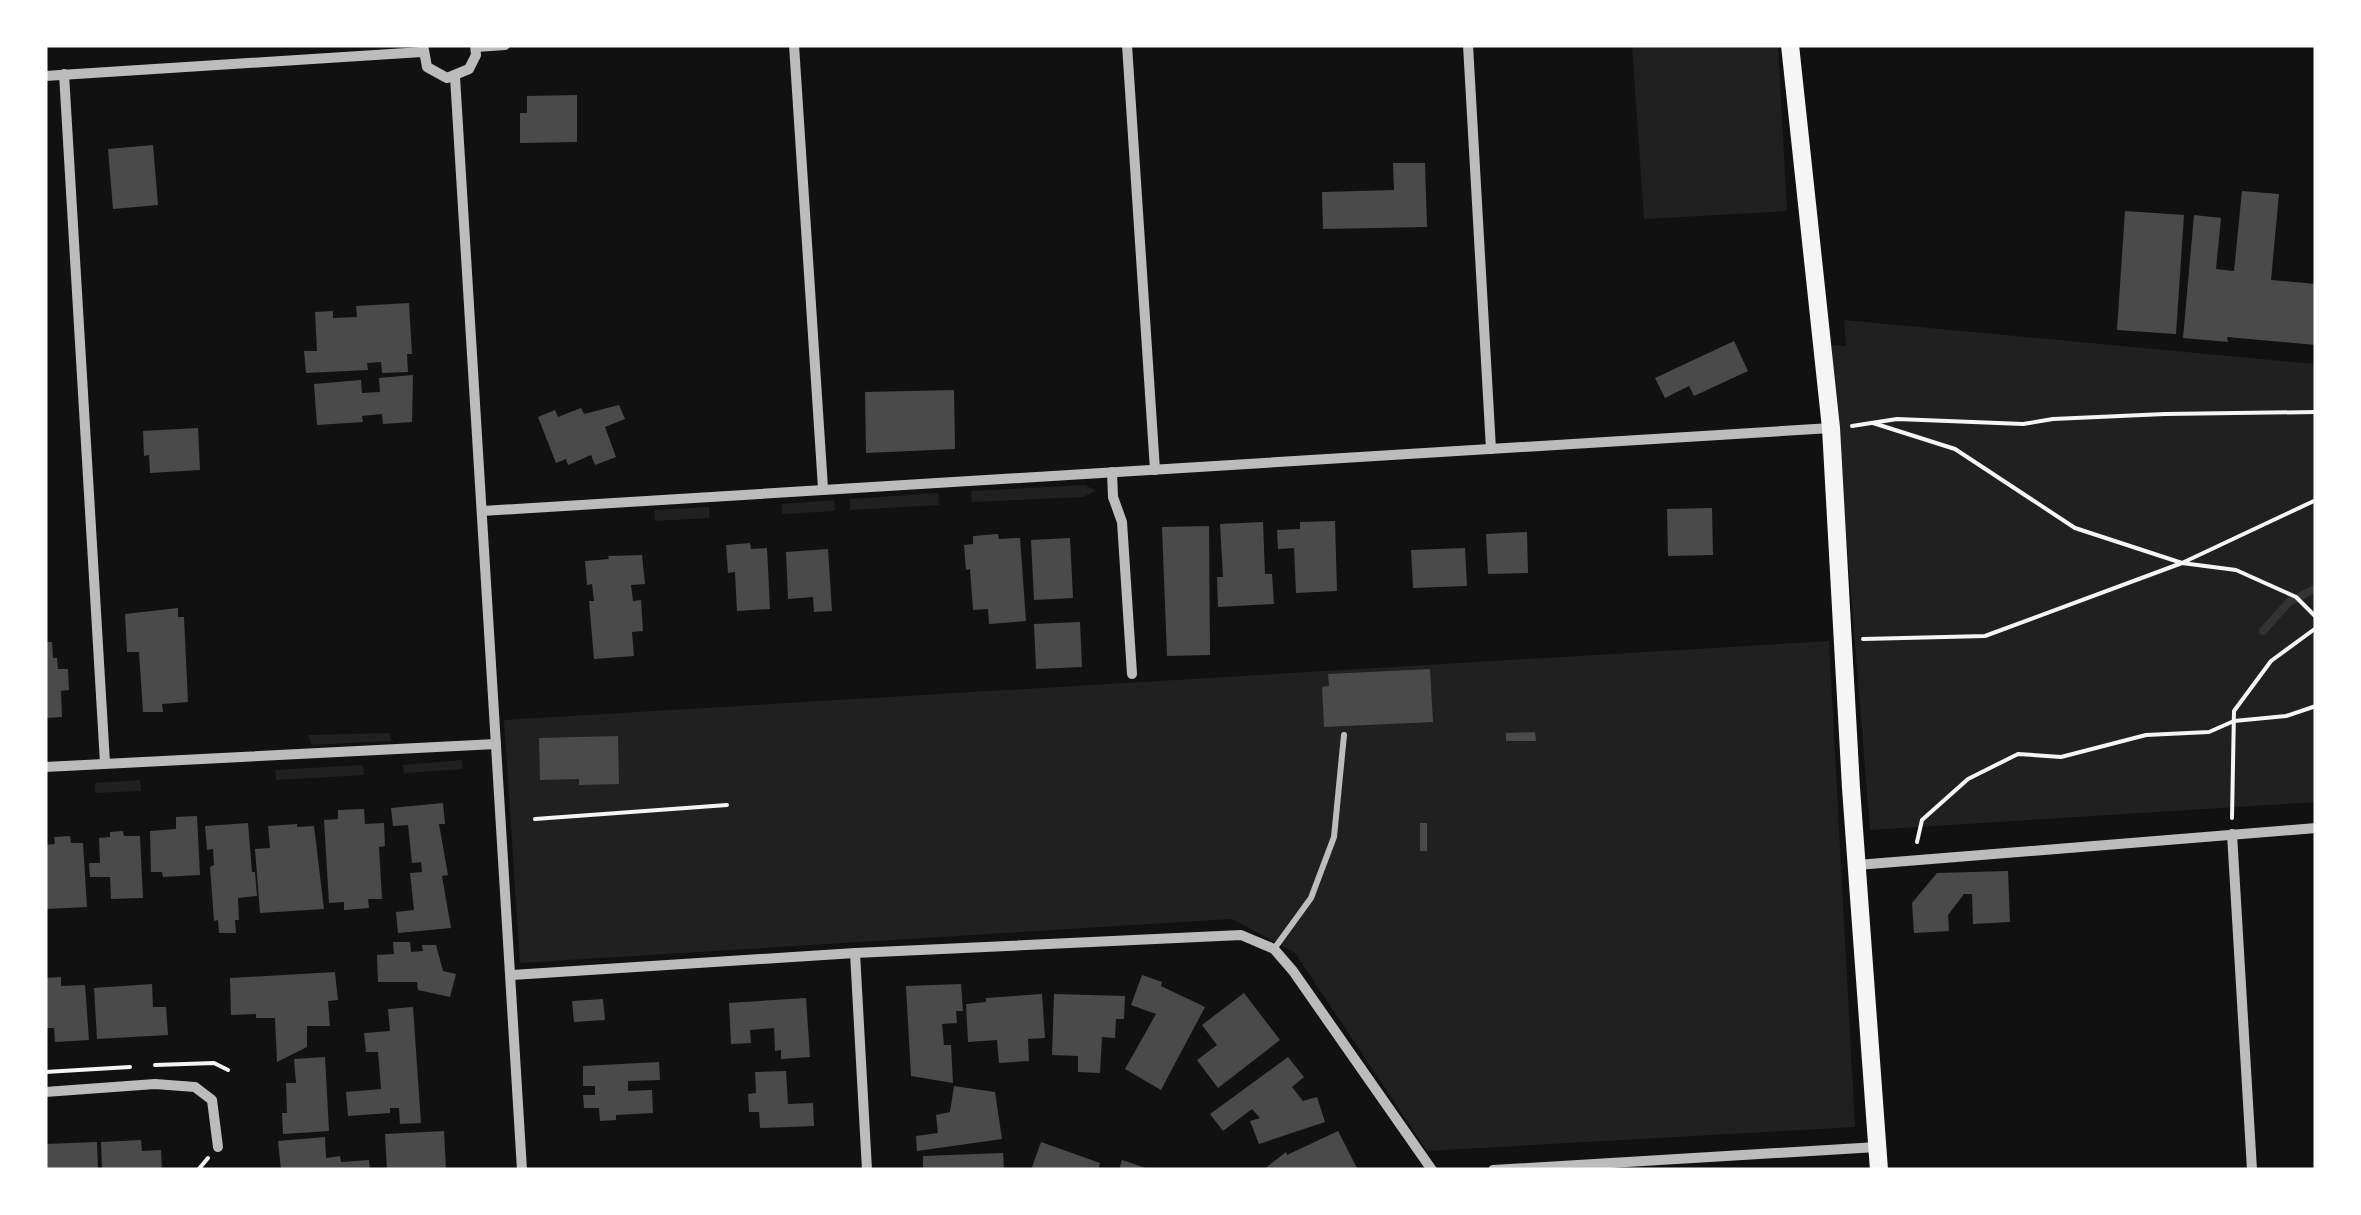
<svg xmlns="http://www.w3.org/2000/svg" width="2361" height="1215" viewBox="0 0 2361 1215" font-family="Manrope,sans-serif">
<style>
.green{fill:#202020}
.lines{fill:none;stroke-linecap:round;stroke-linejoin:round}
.stream{stroke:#333;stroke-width:8}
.building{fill:#4a4a4a}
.path{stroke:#f5f5f5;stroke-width:4}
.service{stroke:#bcbcbc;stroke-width:6}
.minor{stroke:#bcbcbc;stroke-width:10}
.secondary{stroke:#f5f5f5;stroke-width:18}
</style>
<rect width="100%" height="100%" fill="#111"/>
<g class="green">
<polygon points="1632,45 1778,45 1787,211 1644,219"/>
<polygon points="1844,320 2316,364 2316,802 1870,830 1831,345 1846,346"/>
<polygon points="1085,485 1096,491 1083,497 972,502 971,491"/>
<polygon points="938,493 939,505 850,510 850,499"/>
<polygon points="834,500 835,511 782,514 782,504"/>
<polygon points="709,507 709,518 655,521 654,510"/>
<polygon points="1829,641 1855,1127 1427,1151 1295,953 1232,919 520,963 504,720"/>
<polygon points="390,733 391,741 312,745 308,735"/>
<polygon points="462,760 463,769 404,773 403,765"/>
<polygon points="363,765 364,775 276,780 275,770"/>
<polygon points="140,780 141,791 95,793 95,783"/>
</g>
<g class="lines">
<polyline class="stream" points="2263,631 2289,602 2316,588"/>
</g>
<g class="building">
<polygon points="577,95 577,142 520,143 520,113 527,113 527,96"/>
<polygon points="153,145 158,205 113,209 108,149"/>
<polygon points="1393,163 1425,163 1427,227 1323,229 1322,192 1394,190"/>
<polygon points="2242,191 2279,194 2271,280 2316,284 2316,345 2227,337 2228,342 2183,338 2194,215 2221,218 2216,269 2234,271"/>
<polygon points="2125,211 2184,215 2176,334 2117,330"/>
<polygon points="409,303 412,354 407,354 408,372 382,373 381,362 367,363 368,370 306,373 304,351 317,351 315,312 333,311 333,318 357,317 356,306"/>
<polygon points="1734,341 1748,371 1694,396 1689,386 1665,398 1655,378"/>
<polygon points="413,375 412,422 383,424 382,414 362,416 363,422 317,425 314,384 361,380 362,393 380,392 379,378"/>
<polygon points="954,390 955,449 866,453 865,392"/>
<polygon points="619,405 625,419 605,427 616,457 595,465 591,455 568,465 566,459 556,463 538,417 555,410 558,417 581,408 584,414"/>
<polygon points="198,428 200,470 150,473 149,455 144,456 143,431"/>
<polygon points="1712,508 1713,555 1668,556 1667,509"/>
<polygon points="1335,521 1337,591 1296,593 1294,548 1278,549 1277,530 1300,529 1300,522"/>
<polygon points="1263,522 1265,574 1272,574 1274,604 1218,607 1217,577 1223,577 1220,524"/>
<polygon points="1209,526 1210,655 1167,656 1162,527"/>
<polygon points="1527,532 1528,573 1488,574 1486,534"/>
<polygon points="998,534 999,539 1020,538 1026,621 989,624 988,609 973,610 970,569 966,570 964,545 973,544 973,536"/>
<polygon points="1070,538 1073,598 1034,600 1031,540"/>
<polygon points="750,543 751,549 767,548 770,609 737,611 735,572 728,573 726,545"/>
<polygon points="1465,548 1467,586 1413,588 1411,550"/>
<polygon points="828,549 832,611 814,612 813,597 788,599 786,552"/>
<polygon points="642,555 645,584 631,585 633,601 641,600 643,631 632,632 634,656 594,659 589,601 594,601 592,584 587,585 585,561 609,559 608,556"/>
<polygon points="178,608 178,617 184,617 188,702 162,704 163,712 143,712 139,652 127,652 125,614"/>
<polygon points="1080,622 1082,667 1036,669 1034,624"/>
<polygon points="45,642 52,642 53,658 57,658 58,669 68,669 69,690 61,691 62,717 45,718"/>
<polygon points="1430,669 1433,722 1324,727 1322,687 1329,686 1328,674"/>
<polygon points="1535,732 1536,741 1506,741 1506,733"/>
<polygon points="618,736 619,784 579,785 579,779 540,780 539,738"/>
<polygon points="443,803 445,824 439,824 448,875 442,876 451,928 398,933 396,912 414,910 410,873 422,872 421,862 412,863 408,825 393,826 391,808"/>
<polygon points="364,809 365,824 384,823 385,846 379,847 382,899 368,899 369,908 344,910 344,902 329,903 324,820 338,819 338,810"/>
<polygon points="197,816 200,875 163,877 162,872 151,872 150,831 176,829 176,817"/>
<polygon points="248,823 252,872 255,872 257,896 238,898 239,920 235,920 236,933 219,933 218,920 214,921 210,867 214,865 213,849 207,850 205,826"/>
<rect x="1420" y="823" width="7" height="28"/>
<polygon points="297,824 297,827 314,826 324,909 260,913 255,849 270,848 268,826"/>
<polygon points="123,831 124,836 140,836 143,898 111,899 110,877 90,877 89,863 100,863 99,838 110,837 110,832"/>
<polygon points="70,836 71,843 83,843 87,907 46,909 45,845 55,844 54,837"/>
<polygon points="2008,871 2010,922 1973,924 1972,894 1964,894 1948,915 1949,931 1914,933 1912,903 1937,873"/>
<polygon points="393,942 410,942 411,952 423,951 422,945 436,945 443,971 456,974 450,997 418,990 417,982 378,982 377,955 394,954"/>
<polygon points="335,972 338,1000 328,1001 330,1026 307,1026 307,1047 277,1062 275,1018 256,1018 256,1014 231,1015 230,978"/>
<polygon points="1142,975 1162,982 1161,986 1205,1007 1161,1090 1125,1069 1156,1014 1131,1005"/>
<polygon points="61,977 61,986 85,985 89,1040 55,1042 54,1028 45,1028 45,978"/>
<polygon points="152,984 153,1007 166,1007 168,1035 97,1039 94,988"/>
<polygon points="961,984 963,1011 956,1011 957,1023 942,1024 944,1045 951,1045 953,1083 911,1076 906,986"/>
<polygon points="1244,993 1280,1040 1218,1088 1197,1060 1217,1045 1202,1025"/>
<polygon points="1042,994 1045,1038 1028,1039 1029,1061 999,1063 997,1040 968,1042 966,1004 986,1002 986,998"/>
<polygon points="1054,994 1125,996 1124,1019 1116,1019 1115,1038 1102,1037 1100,1073 1078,1072 1078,1056 1052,1055"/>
<polygon points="806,998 810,1057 781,1059 781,1050 775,1051 774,1028 750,1030 751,1043 731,1044 729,1003"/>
<polygon points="603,999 605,1020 574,1022 572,1001"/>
<polygon points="413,1007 421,1123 400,1124 399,1108 390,1108 390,1113 348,1116 346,1092 381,1089 378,1052 366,1052 364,1033 390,1031 388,1009"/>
<polygon points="325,1057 329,1131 283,1134 282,1113 287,1113 286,1083 296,1083 294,1059"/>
<polygon points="1288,1057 1304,1077 1292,1087 1303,1101 1317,1097 1325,1122 1259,1144 1250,1121 1260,1118 1252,1109 1223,1131 1210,1114"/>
<polygon points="659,1062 660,1080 628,1081 628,1091 652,1090 653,1113 616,1115 616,1120 600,1121 599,1108 584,1108 583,1095 595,1095 595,1086 583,1086 583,1066"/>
<polygon points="786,1071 788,1104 813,1103 814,1126 760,1128 759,1112 749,1112 748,1094 756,1093 755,1072"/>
<polygon points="954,1086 995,1092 1002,1139 917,1151 916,1136 938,1133 936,1115 950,1112"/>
<polygon points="444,1131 446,1170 387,1170 385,1134"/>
<polygon points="1338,1131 1358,1170 1263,1170 1286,1152 1287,1155"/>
<polygon points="325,1137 326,1158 340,1156 341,1162 369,1160 370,1170 281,1170 278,1141"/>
<polygon points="141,1140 142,1151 161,1150 162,1170 102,1170 101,1142"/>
<polygon points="97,1142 98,1168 45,1170 45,1144"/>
<polygon points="1041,1142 1100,1163 1098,1170 1031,1170"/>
<polygon points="1003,1153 1004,1170 923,1170 923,1156"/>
<polygon points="1122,1160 1149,1169 1149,1170 1119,1170"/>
</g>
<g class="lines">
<g class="path">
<polyline points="1873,423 1955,449 2075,528 2182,563 2316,500"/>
<polyline points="1852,426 1897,419 2023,424 2053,419 2165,414 2316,412"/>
<polyline points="1863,639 1985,636 2182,563 2236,570 2296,597 2316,617"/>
<polyline points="2232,818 2234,711 2271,661 2316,628"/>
<polyline points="535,819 727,805"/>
<polyline points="1917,842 1922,820 1968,779 2018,754 2061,757 2146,735 2209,732 2234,721 2286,716 2316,706"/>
<polyline points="155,1065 214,1063 228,1070"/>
<polyline points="45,1072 130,1067"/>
<polyline points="198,1170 208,1158"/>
</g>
<polyline class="service" points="1274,949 1311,898 1334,837 1344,735"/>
<g class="minor">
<polyline points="423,45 427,67 447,78 469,69 476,55 475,45"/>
<polyline points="794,45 823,488"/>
<polyline points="1127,45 1155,470"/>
<polyline points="1468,45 1491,449"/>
<polyline points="476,47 505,45"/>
<polyline points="64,74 105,763"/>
<polyline points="45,76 422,52"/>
<polyline points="455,77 522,1170"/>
<polyline points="1112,472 1113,497 1122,522 1132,674"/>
<polyline points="482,511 1831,428"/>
<polyline points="45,767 496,744"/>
<polyline points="2232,834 2252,1170"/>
<polyline points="1857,865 2316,828"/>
<polyline points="855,953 867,1170"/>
<polyline points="512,975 855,953 1241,935 1274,949 1293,971 1432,1170"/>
<polyline points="45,1092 155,1084 195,1087 212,1100 218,1147"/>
<polyline points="1493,1170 1877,1147"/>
</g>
<polyline class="secondary" points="1790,45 1831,428 1851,788 1879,1170"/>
</g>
<rect width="2361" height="1215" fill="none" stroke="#ffffff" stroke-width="95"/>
</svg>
